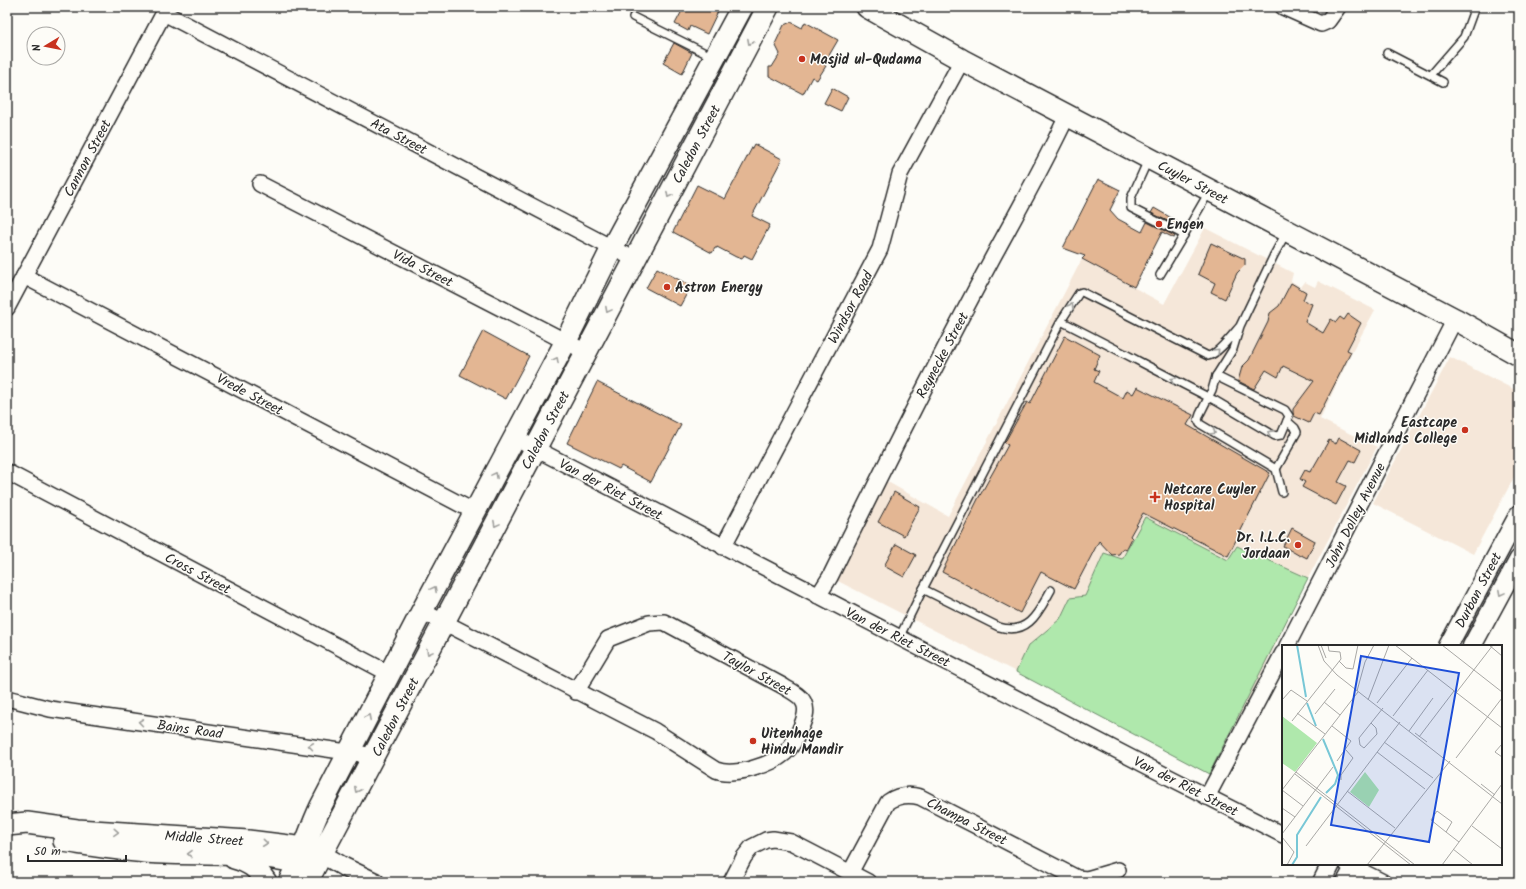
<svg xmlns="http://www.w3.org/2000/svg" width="1526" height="889" viewBox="0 0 1526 889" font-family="Kalam,sans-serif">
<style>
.built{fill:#f5e7d9}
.green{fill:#afe8ac;stroke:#6d8a6c}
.building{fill:#e3b693;stroke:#2b2b2b}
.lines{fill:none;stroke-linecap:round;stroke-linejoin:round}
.service-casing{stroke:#2b2b2b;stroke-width:10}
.minor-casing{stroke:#2b2b2b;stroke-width:18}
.tertiary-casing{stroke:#2b2b2b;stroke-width:21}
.secondary-casing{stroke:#2b2b2b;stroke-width:24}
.service{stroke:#fdfcf7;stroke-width:7}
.minor{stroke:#fdfcf7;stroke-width:15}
.tertiary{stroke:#fdfcf7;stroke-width:18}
.secondary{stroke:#fdfcf7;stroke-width:21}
.oneway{stroke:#9e9e9b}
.poi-dot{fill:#c8321e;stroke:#fdfcf7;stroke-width:1.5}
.labels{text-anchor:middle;stroke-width:3;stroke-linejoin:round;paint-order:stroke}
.poi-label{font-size:14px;font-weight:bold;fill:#2b2b2b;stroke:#fdfcf7;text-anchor:start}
.street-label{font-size:14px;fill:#2b2b2b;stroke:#fdfcf7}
.inset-river{fill:none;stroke:#78c7d6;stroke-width:2}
.inset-road{fill:none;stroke:#a9a8a5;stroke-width:1}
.view{fill:#1d4ed8;fill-opacity:0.15;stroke:#1d4ed8;stroke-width:2}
.inset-edge{fill:none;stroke:#2b2b2b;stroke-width:2}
</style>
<rect width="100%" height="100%" fill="#fdfcf7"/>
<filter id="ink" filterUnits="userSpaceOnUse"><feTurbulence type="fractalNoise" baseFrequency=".025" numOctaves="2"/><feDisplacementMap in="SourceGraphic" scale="8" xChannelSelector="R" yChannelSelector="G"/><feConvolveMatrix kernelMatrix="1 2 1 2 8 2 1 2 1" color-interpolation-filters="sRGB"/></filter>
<g filter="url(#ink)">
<g class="built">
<polygon points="1205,228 1293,273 1291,281 1301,287 1305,282 1315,287 1318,281 1375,310 1352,352 1320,419 1377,447 1308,578 1254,689 1209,774 1016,672 830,577 879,477 948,516 1082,259 1164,304"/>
<polygon points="1450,357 1519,392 1519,468 1473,554 1373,503"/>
</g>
<polygon class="green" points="1145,517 1228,560 1237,546 1308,578 1209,774 1016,672 1028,646 1060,619 1070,598 1085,596 1104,553 1122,559"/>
<g class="building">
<polygon points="684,7 720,7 707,34 690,26 688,31 675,24"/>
<polygon points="791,22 802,28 805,22 838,40 824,64 826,66 817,80 812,77 803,94 769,76 769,67 772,67 780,54 775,44 784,25"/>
<polygon points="674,43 692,53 682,74 663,63"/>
<polygon points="832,88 848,97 841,111 824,103"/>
<polygon points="754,144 782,159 752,216 770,225 752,259 744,255 742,259 736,257 717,247 717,248 715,248 712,253 673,232 697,185 725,199"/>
<polygon points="1098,179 1120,190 1110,210 1118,219 1142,232 1147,222 1175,236 1174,238 1162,232 1134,287 1082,259 1085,256 1063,248"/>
<polygon points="1154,208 1182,224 1180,227 1151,213"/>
<polygon points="1211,243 1245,259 1245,265 1237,273 1225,299 1211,292 1215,283 1198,274"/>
<polygon points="657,268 691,286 680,306 646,288"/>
<polygon points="1291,283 1306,292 1303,300 1312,304 1305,322 1323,333 1331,319 1336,322 1340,317 1344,320 1348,314 1361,323 1347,350 1351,352 1319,415 1314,413 1309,423 1294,416 1293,413 1293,409 1314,381 1283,366 1278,377 1266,370 1254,389 1238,381 1242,367 1249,360 1268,322 1270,313 1279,306"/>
<polygon points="483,331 529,356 506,399 460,375"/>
<polygon points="1065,336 1100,355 1094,369 1099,371 1094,382 1123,398 1127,390 1133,394 1137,387 1193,415 1187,425 1270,473 1228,556 1143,513 1130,536 1132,538 1126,550 1123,548 1119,554 1112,555 1099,541 1074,589 1041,572 1020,613 942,572 978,499 1008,445 1004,442 1006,440 1027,402 1030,404"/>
<polygon points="597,382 681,425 651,482 621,466 619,469 567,443"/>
<polygon points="1339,438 1361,450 1355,462 1350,460 1338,482 1346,486 1336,505 1302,487 1305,482 1300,479 1305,470 1310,472 1312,468 1313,468 1329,440 1336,444"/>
<polygon points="894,492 920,507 904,536 878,522"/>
<polygon points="1292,528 1315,541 1307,558 1301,555 1300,556 1283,546"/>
<polygon points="896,544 916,555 904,577 884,566"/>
</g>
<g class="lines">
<defs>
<g id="service">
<polyline points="633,17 713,57"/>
<polyline points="1387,53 1443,82"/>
<polyline points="1431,75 1464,37 1475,7"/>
<polyline points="1148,160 1131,198 1131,208 1184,235 1160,275"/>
<polyline points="1184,235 1209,192"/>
<path d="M1240 326C1233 334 1217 355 1208 356L1082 292 1079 293 1061 321C1113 347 1164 375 1216 401L1275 436 1281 435 1287 421 1295 428 1297 432 1276 469 1200 424 1198 420 1200 414 1212 390 1216 376 1233 349 1240 326 1274 255 1286 233"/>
<polyline points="1216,376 1285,410 1289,416 1287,421"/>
<polyline points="1276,469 1282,492"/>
<path d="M1051 590C1039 611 1029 636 999 627L923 589 1061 321"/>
<polyline points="899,638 923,589"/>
</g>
<g id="minor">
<polyline points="1283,7 1321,24 1328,21 1338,7"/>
<polyline points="164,13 612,248 635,259"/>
<polyline points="260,184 586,352"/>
<polyline points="24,276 475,512"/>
<polyline points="7,308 167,7"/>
<polyline points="515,437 536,449 1145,765 1283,835"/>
<polyline points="7,472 390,674"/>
<polyline points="723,547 880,249 900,174 962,60"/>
<path d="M818 596 830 577C883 469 937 361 994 255 1019 209 1045 163 1067 116"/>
<path d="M422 611 655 731 716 770C734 777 771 765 785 753 793 746 797 736 801 727 804 720 808 711 804 703 801 695 790 691 783 686L664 622 649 623 608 639 576 692"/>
<polyline points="1287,646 1455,319"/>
<polyline points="7,698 50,709 375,756"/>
<polyline points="1207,797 1283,653"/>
<polyline points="1347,864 1383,882"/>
<path d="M850 873 888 802C898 795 909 794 920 797L1077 878 1087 879 1118 870"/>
<polyline points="731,882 744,857 752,847 766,840 773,839 791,842 868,882"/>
</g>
<g id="tertiary">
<polyline points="1448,646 1519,514"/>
<polyline points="1472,646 1519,559"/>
<polyline points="322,854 344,867 375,882"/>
<polyline points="1322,882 1331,864"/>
<polyline points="1346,882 1356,864"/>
</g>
<g id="secondary">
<polyline points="867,7 962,60 1455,319 1519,355"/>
<polyline points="7,825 27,823 77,830 248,841 305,848 318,852"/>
<path d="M64 841C97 846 131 852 164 853 208 855 270 851 310 867"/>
<path d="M234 858C251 863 256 867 266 882"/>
<path d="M289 882C302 857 309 831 321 806L422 611 566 341 612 248 742 7"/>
<polyline points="307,882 768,7"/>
</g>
</defs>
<use href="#service" class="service-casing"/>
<use href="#minor" class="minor-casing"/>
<use href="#tertiary" class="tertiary-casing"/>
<use href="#secondary" class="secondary-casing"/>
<use href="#service" class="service"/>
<use href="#minor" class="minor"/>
<use href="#tertiary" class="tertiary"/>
<use href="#secondary" class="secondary"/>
</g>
<defs><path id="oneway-chevron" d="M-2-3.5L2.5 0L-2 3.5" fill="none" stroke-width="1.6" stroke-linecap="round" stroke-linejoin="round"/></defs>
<g class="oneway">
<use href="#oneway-chevron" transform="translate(750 42) rotate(118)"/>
<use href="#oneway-chevron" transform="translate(669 195) rotate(118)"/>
<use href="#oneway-chevron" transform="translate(1071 306) rotate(-60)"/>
<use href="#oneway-chevron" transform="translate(608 310) rotate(118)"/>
<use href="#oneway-chevron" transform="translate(1217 351) rotate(-46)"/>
<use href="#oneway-chevron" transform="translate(556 360) rotate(-62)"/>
<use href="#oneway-chevron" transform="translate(1173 380) rotate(-152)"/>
<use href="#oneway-chevron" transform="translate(1213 432) rotate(31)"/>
<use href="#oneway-chevron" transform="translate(1270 433) rotate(-151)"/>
<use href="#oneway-chevron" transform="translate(495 475) rotate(-62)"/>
<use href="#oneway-chevron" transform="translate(496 524) rotate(118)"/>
<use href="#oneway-chevron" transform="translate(434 589) rotate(-62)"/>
<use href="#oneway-chevron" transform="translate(1501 593) rotate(118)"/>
<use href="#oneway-chevron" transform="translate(429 652) rotate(118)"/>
<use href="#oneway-chevron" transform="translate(368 717) rotate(-63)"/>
<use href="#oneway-chevron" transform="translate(141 722) rotate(-172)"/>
<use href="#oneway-chevron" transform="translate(311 746) rotate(-172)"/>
<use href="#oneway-chevron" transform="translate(357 790) rotate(117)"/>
<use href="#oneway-chevron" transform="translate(116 832) rotate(4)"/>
<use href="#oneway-chevron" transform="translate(265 843) rotate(6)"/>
<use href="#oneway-chevron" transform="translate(190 854) rotate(-179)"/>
</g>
</g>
<g class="poi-dot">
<circle cx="802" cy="59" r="4"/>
<circle cx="1159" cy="224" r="4"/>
<circle cx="667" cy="287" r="4"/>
<circle cx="1465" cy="430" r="4"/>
<path d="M1153 491h4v4h4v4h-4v4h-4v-4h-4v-4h4z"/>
<circle cx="1298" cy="545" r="4"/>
<circle cx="753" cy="741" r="4"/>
</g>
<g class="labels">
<g class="poi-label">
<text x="810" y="64">Masjid ul-Qudama</text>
<text x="1167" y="229">Engen</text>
<text x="675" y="292">Astron Energy</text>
<text x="1457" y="427" text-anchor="end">Eastcape<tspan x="1457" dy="16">Midlands College</tspan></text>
<text x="1164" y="494">Netcare Cuyler<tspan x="1164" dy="16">Hospital</tspan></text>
<text x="1290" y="542" text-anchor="end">Dr. I.L.C.<tspan x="1290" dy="16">Jordaan</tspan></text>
<text x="761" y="738">Uitenhage<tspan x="761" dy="16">Hindu Mandir</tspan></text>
</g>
<g class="street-label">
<text transform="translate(399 136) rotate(28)" y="5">Ata Street</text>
<text transform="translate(696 144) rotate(-62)" y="5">Caledon Street</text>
<text transform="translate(87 158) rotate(-62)" y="5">Cannon Street</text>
<text transform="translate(1193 182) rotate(28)" y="5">Cuyler Street</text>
<text transform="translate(423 268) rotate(27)" y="5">Vida Street</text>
<text transform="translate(850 307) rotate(-62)" y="5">Windsor Road</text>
<text transform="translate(942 355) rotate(-62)" y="5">Reynecke Street</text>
<text transform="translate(250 394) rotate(28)" y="5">Vrede Street</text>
<text transform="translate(545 430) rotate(-62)" y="5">Caledon Street</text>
<text transform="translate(611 489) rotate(28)" y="5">Van der Riet Street</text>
<text transform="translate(1355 515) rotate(-63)" y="5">John Dolley Avenue</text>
<text transform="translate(198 573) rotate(28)" y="5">Cross Street</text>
<text transform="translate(1478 590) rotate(-62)" y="5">Durban Street</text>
<text transform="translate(898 637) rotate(27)" y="5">Van der Riet Street</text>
<text transform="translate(757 673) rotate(29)" y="5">Taylor Street</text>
<text transform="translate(395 717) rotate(-63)" y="5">Caledon Street</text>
<text transform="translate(190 729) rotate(8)" y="5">Bains Road</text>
<text transform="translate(1186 786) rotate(27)" y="5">Van der Riet Street</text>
<text transform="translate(967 821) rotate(27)" y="5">Champa Street</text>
<text transform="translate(204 838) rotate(4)" y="5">Middle Street</text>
</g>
</g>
<g transform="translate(1282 645)">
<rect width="220" height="220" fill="#fdfcf7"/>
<path d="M0 71 35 98 13 127 0 118ZM83 127 97 145 87 162 68 147Z" fill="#afe8ac"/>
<path class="inset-river" d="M15 0 24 52M25 58 34 81M41 94 56 130 53 139 44 148M10 220 15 212V190L39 152"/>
<path class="inset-road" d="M36 0 42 16 55 30 220 159M39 0 44 13M113 0 220 83M160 0 220 47M207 0 220 11M57 16 64 23 71 24 76 0M75 46 83 17 92 0M174 48 211 0M0 55 9 45 25 56M86 55 107 0M42 57 58 70M95 58 130 13M15 68 43 89M33 69 53 44M111 71 146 25M10 76 59 14 58 7 47 6 46 0M89 78 94 83 95 89 82 103 78 100 77 93 101 63M50 81 69 96 55 116M127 86 151 53M133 88 145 97M137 92 172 46M102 97 151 133M220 99 213 107 220 112M95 107 143 144M174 113 220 53M14 127 133 220M13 129 129 220M59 135V130L71 113 64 105M199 139 213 150M65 146 113 183M21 161 0 145 76 47M0 163 13 172M190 181 220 204M164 187 170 177 155 166 149 175 164 187 177 197M0 189 51 122M0 192 12 207 5 220M24 201 118 77M171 204 191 220M85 220 168 116M160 220 220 139"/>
<path class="view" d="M79 11 177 28 147 197 49 180Z"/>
<rect width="220" height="220" class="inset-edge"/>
</g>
<rect width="1526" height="889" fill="none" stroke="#fdfcf7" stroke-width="24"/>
<rect x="12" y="12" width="1502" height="865" fill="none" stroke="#2b2b2b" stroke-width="1.5" filter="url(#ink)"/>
<g transform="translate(46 46) rotate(260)"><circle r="19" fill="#fdfcf7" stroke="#a9a8a5"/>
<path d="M0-3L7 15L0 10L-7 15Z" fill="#c8321e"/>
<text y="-6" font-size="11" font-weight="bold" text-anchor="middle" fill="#2b2b2b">N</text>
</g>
<path d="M28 855v6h98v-6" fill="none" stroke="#2b2b2b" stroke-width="2"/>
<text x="34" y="855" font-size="12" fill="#2b2b2b" stroke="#fdfcf7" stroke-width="3" paint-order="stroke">50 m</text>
</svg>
